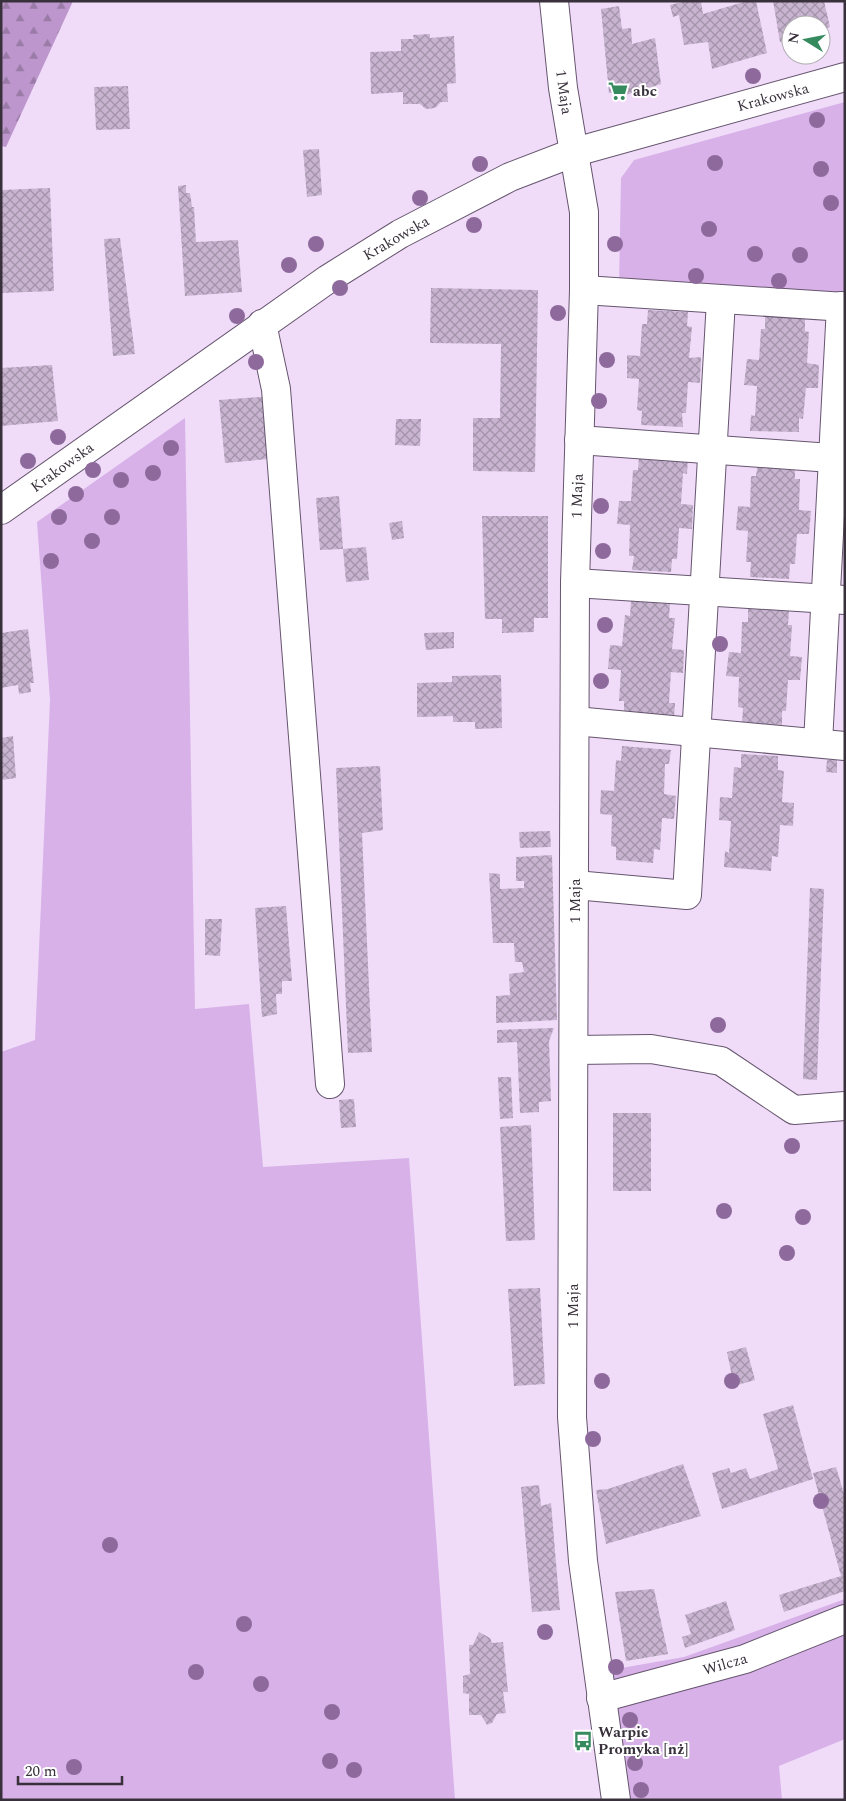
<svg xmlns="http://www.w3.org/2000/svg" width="846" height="1801" viewBox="0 0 846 1801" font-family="Spectral,serif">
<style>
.grass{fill:#d7b1e8}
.forest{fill:url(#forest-firs)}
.building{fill:url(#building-cross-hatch)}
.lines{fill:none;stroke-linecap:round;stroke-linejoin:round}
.minor-casing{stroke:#66556e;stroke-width:30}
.minor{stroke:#fff;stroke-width:28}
.tree{fill:#8e6a9c}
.labels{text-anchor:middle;stroke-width:4;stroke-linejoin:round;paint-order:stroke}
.poi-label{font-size:15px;font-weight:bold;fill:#38303b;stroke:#fff;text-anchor:start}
.street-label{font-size:15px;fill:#38303b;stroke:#fff}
</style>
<defs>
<pattern id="forest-firs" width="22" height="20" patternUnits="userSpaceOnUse" patternTransform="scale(1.25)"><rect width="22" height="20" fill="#bc96cc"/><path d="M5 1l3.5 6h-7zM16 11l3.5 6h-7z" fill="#9a7ba7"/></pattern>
<pattern id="building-cross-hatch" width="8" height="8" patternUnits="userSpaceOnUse" patternTransform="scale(1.25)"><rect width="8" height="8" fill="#c8b4d0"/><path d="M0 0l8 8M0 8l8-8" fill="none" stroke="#a393aa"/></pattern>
</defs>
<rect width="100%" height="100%" fill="#f0dcf9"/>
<g class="grass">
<polygon points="845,102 845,297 619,286 621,178 634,160"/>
<polygon points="185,418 195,1009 249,1004 263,1167 409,1158 455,1800 1,1800 1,1052 35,1040 50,700 37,522"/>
<polygon points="845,1599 845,1739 779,1766 782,1800 628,1800 610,1670 684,1657"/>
</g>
<polygon class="forest" points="1,1 73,1 6,147 1,146"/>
<g class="building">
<polygon points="687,1 701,1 703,14 747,1 756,1 767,53 712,69 708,42 684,45 679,15 673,17 670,5"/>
<polygon points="773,1 824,1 830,27 821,30 821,25 791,25 791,39 780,42"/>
<polygon points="619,6 622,29 631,28 632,44 655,38 661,84 616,98 614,93 609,93 601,9"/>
<polygon points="430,34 430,38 454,36 456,83 447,84 448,102 441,102 435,108 426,109 420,104 403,104 403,92 371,94 370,52 401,51 401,39 414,39 413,35"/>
<polygon points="128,86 130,129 96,130 94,87"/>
<polygon points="319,149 322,195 307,197 303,150"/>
<polygon points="186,185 186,193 190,193 192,207 194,207 196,242 238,240 242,292 185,296 178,186"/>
<polygon points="50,188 54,291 1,293 1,190"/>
<polygon points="120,238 135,354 113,356 104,239"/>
<polygon points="431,288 538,290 535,472 473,471 473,418 500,418 501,344 430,343"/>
<polygon points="648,310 688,312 687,326 692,327 689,358 701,357 700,383 688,382 686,413 682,413 683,427 641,425 642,411 637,410 639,379 627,378 627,355 640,356 642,324 647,324"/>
<polygon points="765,316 805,318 805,331 809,332 807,363 819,365 818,388 806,388 803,419 799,418 799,432 750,431 751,415 755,416 757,386 744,385 747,359 759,360 761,329 765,329"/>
<polygon points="52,365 58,421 1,426 1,368"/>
<polygon points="273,396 279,458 225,463 219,400"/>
<polygon points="396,419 421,419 420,446 395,445"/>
<polygon points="639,456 688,459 687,474 683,473 681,504 693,505 692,529 679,528 677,559 672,559 671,572 632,570 634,556 629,556 630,525 617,524 619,501 631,501 633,470 638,470"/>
<polygon points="758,462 795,464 795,479 800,479 799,510 811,511 809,534 797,534 795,564 790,564 789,579 750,577 751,562 746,562 748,531 736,530 738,506 750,507 751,476 756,476"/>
<polygon points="339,496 343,549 320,550 316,498"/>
<polygon points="482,516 548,516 548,618 534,618 534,632 502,633 502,619 485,619"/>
<polygon points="402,521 404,538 392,540 389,523"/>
<polygon points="366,547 369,580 346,582 343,549"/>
<polygon points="631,601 670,604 669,618 675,618 672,649 684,650 683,673 671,672 669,703 675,703 674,719 624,716 624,701 619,701 621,670 608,669 610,645 622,646 625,615 630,616"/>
<polygon points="748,608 789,611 788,625 792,625 790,656 802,657 800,680 788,680 786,711 782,711 782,725 742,723 743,708 738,707 739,677 726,676 729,652 741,653 742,622 748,622"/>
<polygon points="28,629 34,683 30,683 31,692 19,694 18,685 1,688 1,633"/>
<polygon points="454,632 454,648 426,650 424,633"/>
<polygon points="501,675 502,728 475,729 475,722 453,722 453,716 417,717 417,683 452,682 452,676"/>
<polygon points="13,736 16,778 1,780 1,738"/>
<polygon points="622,746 671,750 669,764 665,764 664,794 676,796 674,819 662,818 660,850 654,849 653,863 616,860 616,847 611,846 612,815 600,814 601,790 614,791 616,760 621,761"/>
<polygon points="741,754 778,756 778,770 784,771 782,802 794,803 793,826 780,825 778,857 772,856 771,871 724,867 725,851 729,853 731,821 719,820 720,797 732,798 734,767 741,768"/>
<polygon points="827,760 837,760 837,773 826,772"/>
<polygon points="380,766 383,830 362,833 372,1052 348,1053 336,768"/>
<polygon points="550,831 551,847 520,848 519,832"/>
<polygon points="552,855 557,1020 496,1023 496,996 510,995 509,974 524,972 522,962 515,962 514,943 493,943 489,873 500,874 500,889 524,888 524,881 516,881 516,857"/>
<polygon points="810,888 824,889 817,1080 803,1079"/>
<polygon points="286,906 292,981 282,981 282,994 276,994 277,1014 262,1017 255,908"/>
<polygon points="205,919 222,919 220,956 205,955"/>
<polygon points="554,1028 549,1041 551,1101 539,1102 539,1112 520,1113 517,1042 497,1043 497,1030"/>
<polygon points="498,1077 511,1077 513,1118 500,1119"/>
<polygon points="354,1099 356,1127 341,1128 339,1100"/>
<rect x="613" y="1113" width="38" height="78"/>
<polygon points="531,1125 535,1240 506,1241 500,1127"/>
<polygon points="540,1288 545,1384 514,1386 508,1289"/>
<polygon points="746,1347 755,1380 734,1386 727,1352"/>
<polygon points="793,1405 813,1479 722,1509 712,1473 729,1468 731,1473 746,1468 750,1479 778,1469 763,1414"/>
<polygon points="683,1464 701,1516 606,1544 596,1490 608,1489"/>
<polygon points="836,1467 845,1497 845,1591 784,1612 779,1595 841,1576 813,1473"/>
<polygon points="539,1485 541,1506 551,1503 560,1610 532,1612 521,1487"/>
<polygon points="654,1589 668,1654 626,1661 615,1592"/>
<polygon points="726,1601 735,1630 685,1648 682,1637 691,1634 685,1615"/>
<polygon points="479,1632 490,1638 492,1643 503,1642 508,1692 503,1692 506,1713 497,1714 492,1723 487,1725 481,1715 469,1715 469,1694 463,1693 463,1676 470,1674 469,1645 473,1645"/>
</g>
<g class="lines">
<defs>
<g id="minor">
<polyline points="554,1 563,88 584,212 584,290 575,583 572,1417 583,1561 616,1800"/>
<polyline points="584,290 845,307"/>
<polyline points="262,324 276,389 330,1084"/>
<polyline points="579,440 845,459"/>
<polyline points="1,510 328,279 400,234 510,177 575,152 845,77"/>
<polyline points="575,583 845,600"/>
<polyline points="575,721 845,746"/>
<polyline points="818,743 841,306"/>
<polyline points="575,885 687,895 721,300"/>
<polyline points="575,1050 651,1049 721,1061 794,1110 845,1106"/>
<polyline points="601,1698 745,1659 845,1619"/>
</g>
</defs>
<use href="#minor" class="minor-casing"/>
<use href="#minor" class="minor"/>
</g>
<g class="tree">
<circle cx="753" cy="76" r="8"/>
<circle cx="817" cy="120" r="8"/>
<circle cx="715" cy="163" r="8"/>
<circle cx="480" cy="164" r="8"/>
<circle cx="821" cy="169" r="8"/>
<circle cx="420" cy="198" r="8"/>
<circle cx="831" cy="203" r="8"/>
<circle cx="474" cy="225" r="8"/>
<circle cx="709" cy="229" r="8"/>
<circle cx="316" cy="244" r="8"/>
<circle cx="615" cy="244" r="8"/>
<circle cx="755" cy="254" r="8"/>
<circle cx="800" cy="255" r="8"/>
<circle cx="289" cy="265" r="8"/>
<circle cx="696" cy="276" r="8"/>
<circle cx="779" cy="281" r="8"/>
<circle cx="340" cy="288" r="8"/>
<circle cx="558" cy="313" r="8"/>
<circle cx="237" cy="316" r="8"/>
<circle cx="607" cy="360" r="8"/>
<circle cx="256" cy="362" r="8"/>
<circle cx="599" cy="401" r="8"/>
<circle cx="58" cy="437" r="8"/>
<circle cx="171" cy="448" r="8"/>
<circle cx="28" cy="461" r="8"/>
<circle cx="93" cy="470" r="8"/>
<circle cx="153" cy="473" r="8"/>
<circle cx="121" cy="480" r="8"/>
<circle cx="76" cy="494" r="8"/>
<circle cx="601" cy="506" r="8"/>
<circle cx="59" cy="517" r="8"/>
<circle cx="112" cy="517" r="8"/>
<circle cx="92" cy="541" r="8"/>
<circle cx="603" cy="551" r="8"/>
<circle cx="51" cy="561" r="8"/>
<circle cx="605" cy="625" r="8"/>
<circle cx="720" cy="644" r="8"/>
<circle cx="601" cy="681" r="8"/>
<circle cx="718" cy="1025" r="8"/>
<circle cx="792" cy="1146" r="8"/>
<circle cx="724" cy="1211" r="8"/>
<circle cx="803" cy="1217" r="8"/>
<circle cx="787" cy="1253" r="8"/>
<circle cx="602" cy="1381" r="8"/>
<circle cx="732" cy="1381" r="8"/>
<circle cx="593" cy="1439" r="8"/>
<circle cx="821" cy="1501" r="8"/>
<circle cx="110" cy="1545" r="8"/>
<circle cx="244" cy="1624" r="8"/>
<circle cx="545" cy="1632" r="8"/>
<circle cx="616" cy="1667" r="8"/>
<circle cx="196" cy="1672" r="8"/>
<circle cx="261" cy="1684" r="8"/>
<circle cx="332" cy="1712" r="8"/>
<circle cx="630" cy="1720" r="8"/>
<circle cx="330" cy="1761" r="8"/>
<circle cx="635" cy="1763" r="8"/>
<circle cx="74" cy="1767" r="8"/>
<circle cx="354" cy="1770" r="8"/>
<circle cx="641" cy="1790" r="8"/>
</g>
<defs>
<symbol id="supermarket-bare" viewBox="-9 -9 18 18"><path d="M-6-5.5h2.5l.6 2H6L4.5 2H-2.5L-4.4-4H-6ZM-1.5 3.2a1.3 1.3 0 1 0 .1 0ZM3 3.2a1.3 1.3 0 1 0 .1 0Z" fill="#368b5e" stroke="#fff" stroke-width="2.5" paint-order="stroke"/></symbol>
<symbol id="bus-bare" viewBox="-9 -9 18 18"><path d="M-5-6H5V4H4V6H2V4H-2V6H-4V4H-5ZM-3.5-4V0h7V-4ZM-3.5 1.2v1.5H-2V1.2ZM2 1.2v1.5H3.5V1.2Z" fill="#368b5e" stroke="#fff" stroke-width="2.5" paint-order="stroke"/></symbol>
</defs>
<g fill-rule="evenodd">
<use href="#supermarket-bare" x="604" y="77" width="28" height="28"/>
<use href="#bus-bare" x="569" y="1727" width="28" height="28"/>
</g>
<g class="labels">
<g class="poi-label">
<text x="633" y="96">abc</text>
<text x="598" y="1737">Warpie<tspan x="598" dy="17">Promyka [nż]</tspan></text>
</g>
<g class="street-label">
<text transform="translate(564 92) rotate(82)" y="5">1 Maja</text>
<text transform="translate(773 97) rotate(-15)" y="5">Krakowska</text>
<text transform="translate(396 238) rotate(-30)" y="5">Krakowska</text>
<text transform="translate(62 467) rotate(-36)" y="5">Krakowska</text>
<text transform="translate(577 496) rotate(-88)" y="5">1 Maja</text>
<text transform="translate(575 901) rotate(-90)" y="5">1 Maja</text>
<text transform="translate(573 1306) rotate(-90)" y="5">1 Maja</text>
<text transform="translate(725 1664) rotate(-16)" y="5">Wilcza</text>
</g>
</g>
<rect width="846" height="1801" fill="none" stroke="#38303b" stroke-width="5"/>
<g transform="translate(806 40) rotate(280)"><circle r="24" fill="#ffffff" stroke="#afacb1"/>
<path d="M0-4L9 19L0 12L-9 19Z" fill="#368b5e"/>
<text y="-8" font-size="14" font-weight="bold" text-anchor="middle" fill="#38303b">N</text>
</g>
<path d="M18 1776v8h104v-8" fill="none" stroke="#38303b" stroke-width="2.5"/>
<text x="25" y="1776" font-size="15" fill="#38303b" stroke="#ffffff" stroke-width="4" paint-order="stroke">20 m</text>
</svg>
